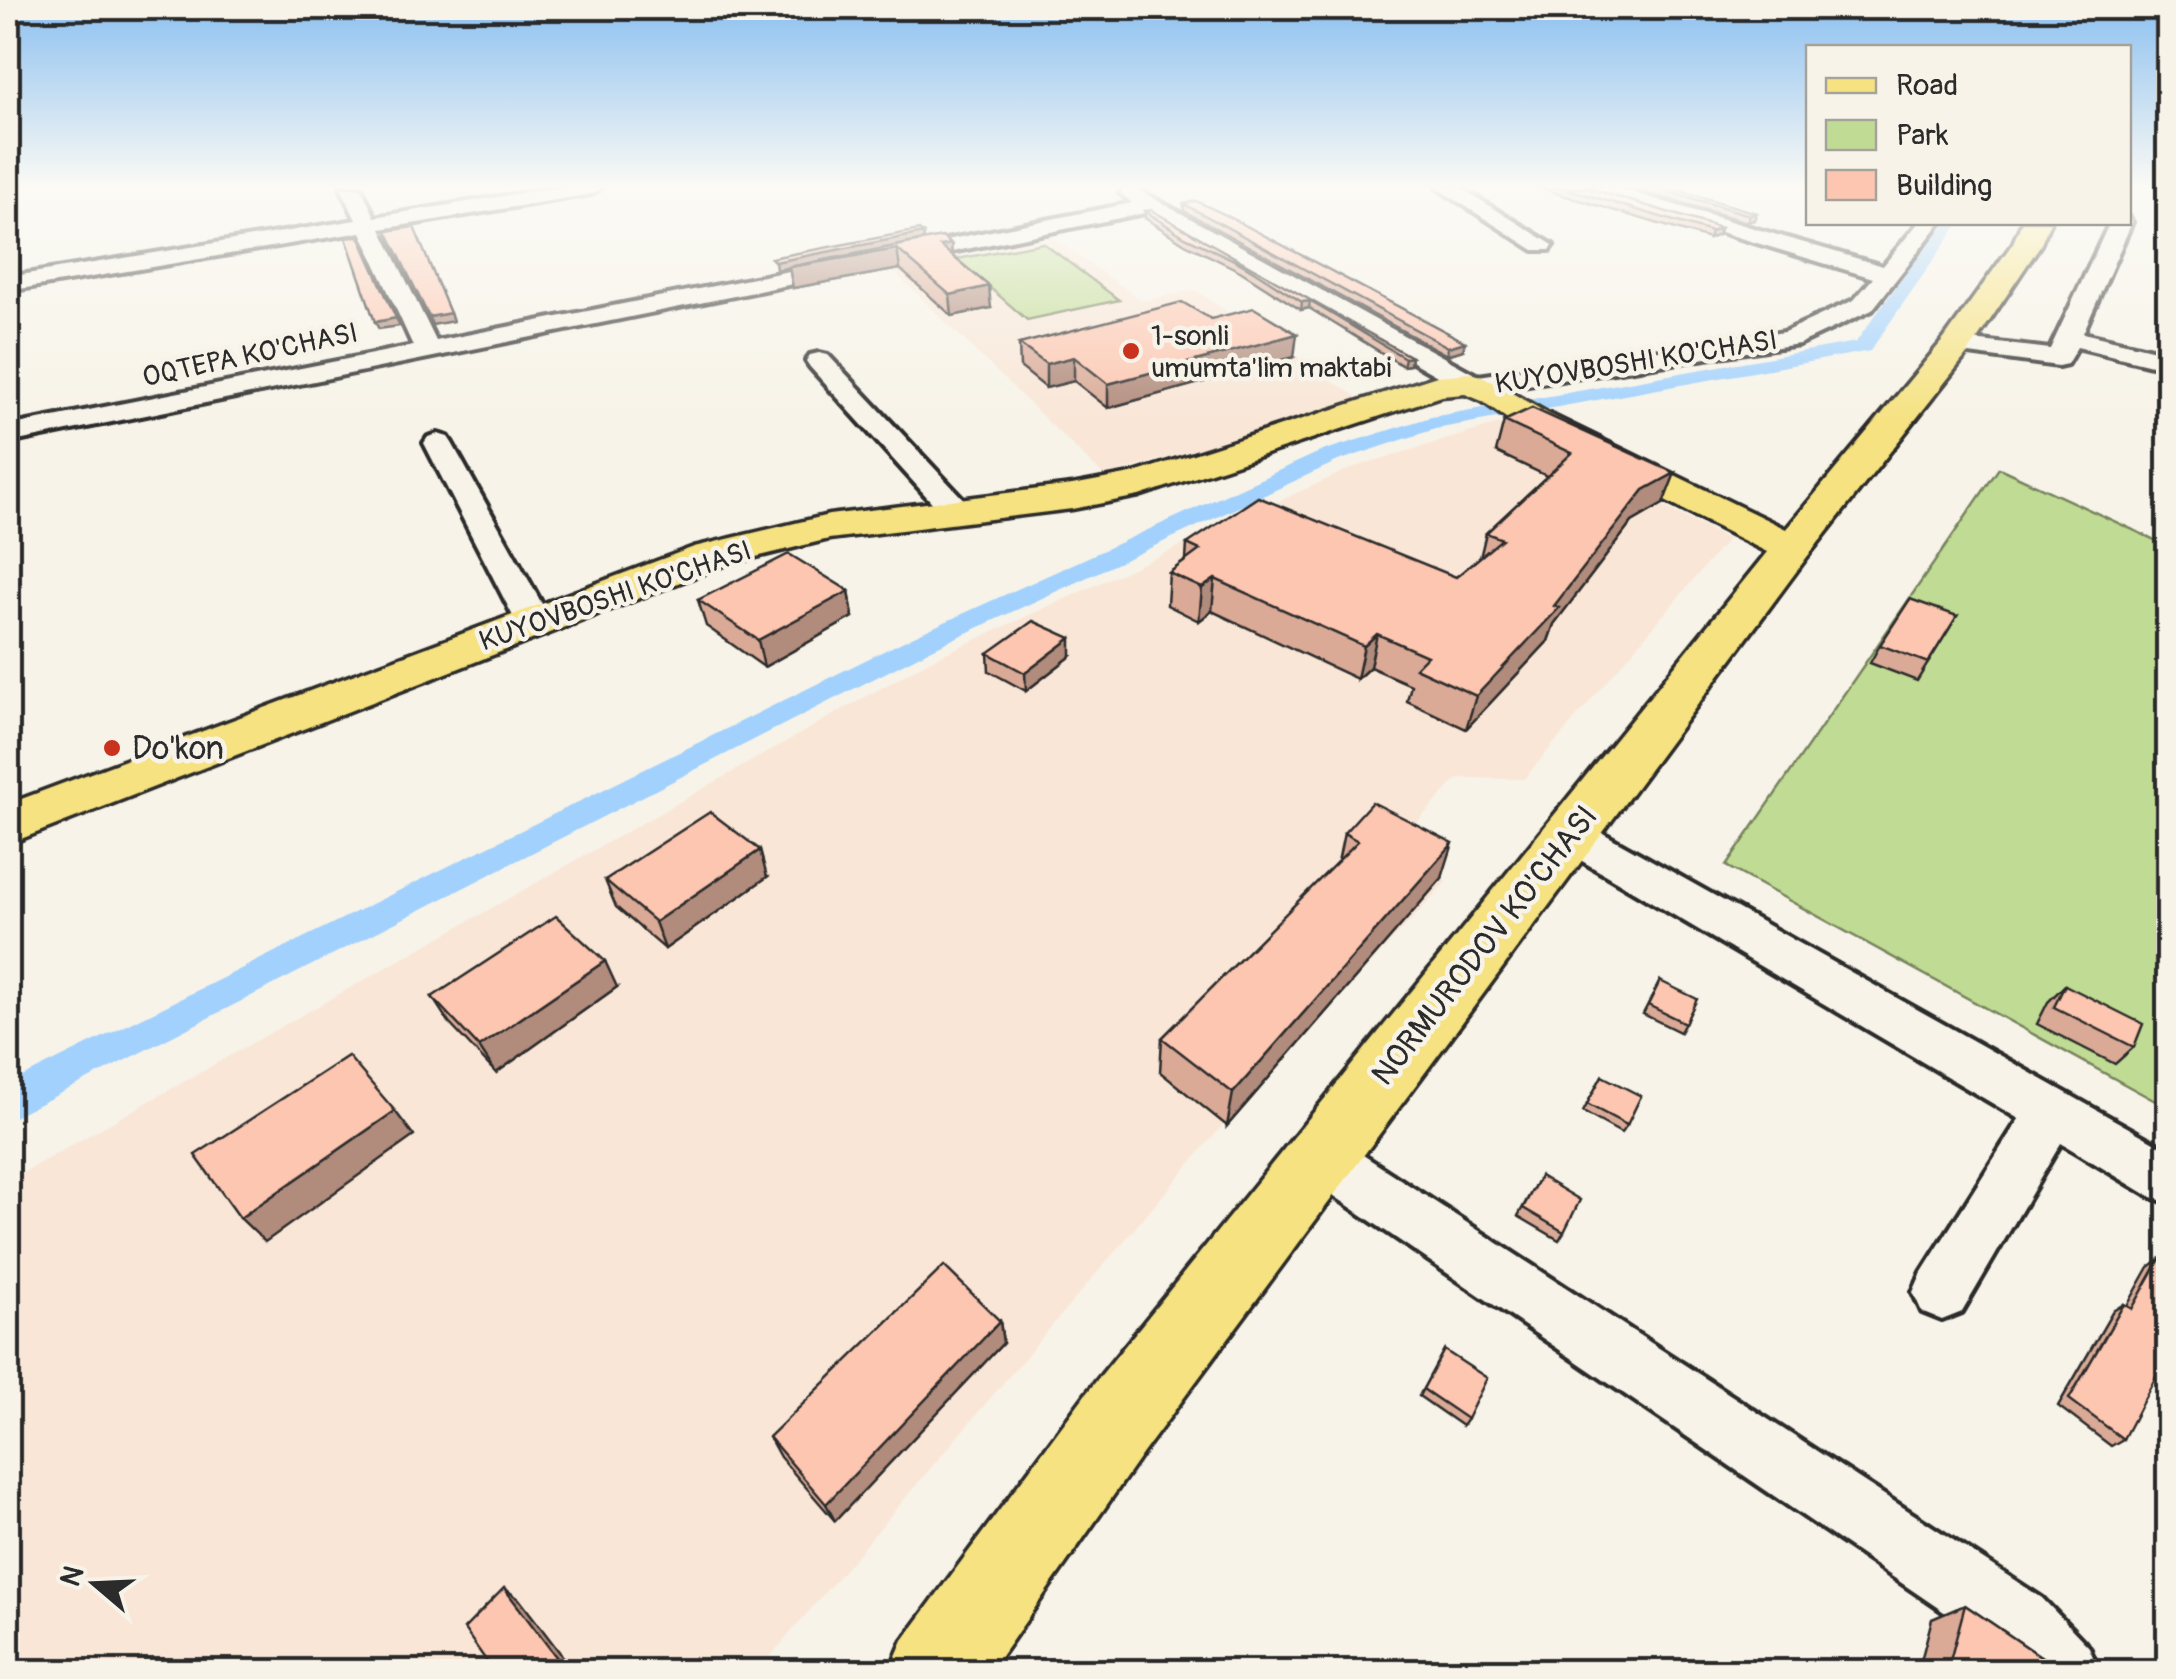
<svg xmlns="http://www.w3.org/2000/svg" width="2176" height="1679" viewBox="0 0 2176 1679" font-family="Pangolin,sans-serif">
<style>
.built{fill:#f9e6d7}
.green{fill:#c0db93;stroke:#76835f;stroke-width:2.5}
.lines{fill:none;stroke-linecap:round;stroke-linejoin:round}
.canal{fill:#a2d1fd;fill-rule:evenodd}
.minor-casing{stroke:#2b2b2b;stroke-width:8}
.major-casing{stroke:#2b2b2b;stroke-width:7}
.minor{fill:#f7f3e8;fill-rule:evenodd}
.major{fill:#f6e281;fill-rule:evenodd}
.wall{fill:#daaa97;stroke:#2b2b2b;stroke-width:2.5}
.shaded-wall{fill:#b18b7b;stroke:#2b2b2b;stroke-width:2.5}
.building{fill:#fdc6b0;stroke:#2b2b2b;stroke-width:2.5}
.poi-dot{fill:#c8321e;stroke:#f7f3e8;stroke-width:4}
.labels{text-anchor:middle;stroke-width:9;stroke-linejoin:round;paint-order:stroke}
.far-poi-label{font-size:28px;fill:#2b2b2b;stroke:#f7f3e8;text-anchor:start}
.far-street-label{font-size:28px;fill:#2b2b2b;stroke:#f7f3e8}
.poi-label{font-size:32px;fill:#2b2b2b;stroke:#f7f3e8;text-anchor:start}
.street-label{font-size:32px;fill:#2b2b2b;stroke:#f7f3e8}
</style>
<rect width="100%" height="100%" fill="#f7f3e8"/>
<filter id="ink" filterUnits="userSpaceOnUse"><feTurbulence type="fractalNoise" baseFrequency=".01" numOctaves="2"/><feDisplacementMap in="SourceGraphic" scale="20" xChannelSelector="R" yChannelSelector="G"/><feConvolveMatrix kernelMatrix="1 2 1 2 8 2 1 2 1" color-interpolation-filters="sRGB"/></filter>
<g filter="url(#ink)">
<g class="built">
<polygon points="1047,234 1143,301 1195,290 1363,401 1104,476 887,265"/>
<polygon points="1499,424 1728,539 1524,779 1458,778 1397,843 1446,882 1239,1106 758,1671 8,1671 8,1181 931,660 1354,467"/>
</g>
<g class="green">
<polygon points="1043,243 1119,300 1027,320 957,259"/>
<polygon points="1999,468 2168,546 2168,1108 1726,866"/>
</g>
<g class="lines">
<polygon class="canal" points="1943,222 1960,222 1870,351 1435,429 1338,461 934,648 8,1120 8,1084 914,636 1322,451 1431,417 1856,342"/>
<defs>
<g id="minor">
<polygon points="341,188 361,188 375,217 553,188 601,188 591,194 381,229 436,341 1132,203 1120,193 1123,189 1135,188 1478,376 1784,332 1854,300 1873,278 1588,192 1585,188 1617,188 1883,266 1919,222 1941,222 1872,310 1799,344 1475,393 1460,389 1149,212 8,443 8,426 413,346 361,232 8,291 8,277 356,220"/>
<polygon points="1437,188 1461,188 1553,245 1550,250 1534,250"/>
<polygon points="2128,217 2132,222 2083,333 2168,353 2168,369 2077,347 2067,364 2058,366 1947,351 1943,346 1947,341 1956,338 2050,349 2110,222 2128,222"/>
<polygon points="819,353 828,355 968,504 973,511 968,518 946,518 810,367 806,361 810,355"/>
<polygon points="438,434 448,437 452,443 552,622 546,629 534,633 522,629 516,622 424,443 428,437"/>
<polygon points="1570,819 1585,823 2168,1150 2168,1203 2149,1196 2061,1143 1962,1312 1942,1320 1922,1312 1913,1292 1922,1272 2019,1119 1555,845 1549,834 1555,823"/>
<polygon points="1321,1133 1340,1140 2042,1598 2089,1647 2099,1672 2016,1672 1994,1646 1302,1174 1294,1157 1302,1140"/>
</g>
<polygon id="major" points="2022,222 2050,222 2041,244 1968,353 1807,557 1143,1453 990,1672 889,1672 903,1640 1085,1395 1767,552 1523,430 1482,401 1465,394 1441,396 1139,496 1072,509 829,539 724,565 8,844 8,804 694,547 829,515 1072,485 1131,474 1437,376 1470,373 1482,376 1549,414 1786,529 1944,339 2013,243"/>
</defs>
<use href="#minor" class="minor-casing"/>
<use href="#major" class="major-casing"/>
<use href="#minor" class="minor"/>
<use href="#major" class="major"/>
</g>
<g class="wall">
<polygon points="1539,188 1588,188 1720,228 1718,235 1709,239"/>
<polygon points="1630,188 1671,188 1756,213 1754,220 1747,222"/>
<polygon points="1184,204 1463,350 1447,355 1184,211"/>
<polygon points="1145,211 1411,357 1410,365 1403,366 1309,308 1301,310 1240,271 1185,244 1145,218"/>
<polygon points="942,237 951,244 952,255 991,308 952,316 900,269 793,288 789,267"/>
<polygon points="1211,319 1294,357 1108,408 1074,381 1046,388 1020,367 1019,344"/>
<polygon points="1532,408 1663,504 1632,522 1554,624 1548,641 1466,729 1407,701 1411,685 1370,667 1357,679 1212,611 1199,621 1167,605 1169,573 1186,560 1187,544 1456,577 1480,558 1486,533 1547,476 1496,452 1504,421"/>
<polygon points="849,591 853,617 764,667 706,626 698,600"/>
<polygon points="1957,616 1917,681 1870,663 1880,645"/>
<polygon points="988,653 1071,656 1026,691 989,671"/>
<polygon points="1344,833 1442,878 1227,1126 1160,1072 1162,1038 1338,862"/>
<polygon points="767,877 665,949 616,907 605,880"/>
<polygon points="1660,981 1685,1023 1680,1032 1643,1014"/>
<polygon points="2065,985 2134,1047 2115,1064 2037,1024 2048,1002"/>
<polygon points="617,987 496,1073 449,1023 432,997"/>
<polygon points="1602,1076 1627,1125 1621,1133 1583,1112"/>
<polygon points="1540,1176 1564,1232 1559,1240 1518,1216"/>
<polygon points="2160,1259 2123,1439 2111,1446 2058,1406 2113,1311 2124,1304 2127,1306 2149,1267"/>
<polygon points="1000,1321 1003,1343 835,1521 780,1457 769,1437"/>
<polygon points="1444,1350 1467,1419 1462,1426 1419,1396"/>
<polygon points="1965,1605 2064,1672 1918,1672 1932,1619"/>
</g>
<g class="shaded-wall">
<polygon points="1756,213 1754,220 1747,222 1750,215"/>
<polygon points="1720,228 1718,235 1709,239 1711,232"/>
<polygon points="923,233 924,240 776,270 775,262"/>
<polygon points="951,244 952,264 940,246"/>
<polygon points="897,249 900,269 793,288 789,267"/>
<polygon points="989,286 991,308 952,316 950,295"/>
<polygon points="1310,301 1309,308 1301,310 1302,302"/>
<polygon points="450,313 453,321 432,325 429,317"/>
<polygon points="396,318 400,326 379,329 375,322"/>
<polygon points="1297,334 1294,357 1108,408 1108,384"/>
<polygon points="1465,342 1463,350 1447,355 1448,347"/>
<polygon points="1074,357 1074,381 1046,388 1046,364"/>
<polygon points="1411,357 1410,365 1403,366 1405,358"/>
<polygon points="1675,473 1663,504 1632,522 1554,624 1548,641 1466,729 1476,696 1644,490"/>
<polygon points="1215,579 1212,611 1199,621 1202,588"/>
<polygon points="849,591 853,617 764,667 758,640"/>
<polygon points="1377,634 1370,667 1357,679 1364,646"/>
<polygon points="1071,638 1071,656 1026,691 1025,673"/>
<polygon points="1453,843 1442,878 1227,1126 1233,1093"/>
<polygon points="760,850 767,877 665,949 655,922"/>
<polygon points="605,961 617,987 496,1073 479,1047"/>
<polygon points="395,1111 414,1136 265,1242 240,1218"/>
<polygon points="1000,1321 1003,1343 835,1521 826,1504"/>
<polygon points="504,1588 519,1599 574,1671 552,1672"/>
</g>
<g class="building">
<polygon points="1564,188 1588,188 1720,228 1711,232"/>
<polygon points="1656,188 1671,188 1756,213 1750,215"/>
<polygon points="1196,201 1224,214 1465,342 1448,347 1184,204"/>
<polygon points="1151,210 1411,357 1405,358 1310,301 1302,302 1241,263 1185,237 1145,211"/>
<polygon points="414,227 450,313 429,317 387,231"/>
<polygon points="919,230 923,233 775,262 771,258"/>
<polygon points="359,236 396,318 375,322 346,238"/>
<polygon points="942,237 951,244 940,246 989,286 950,295 897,249 789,267"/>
<polygon points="1182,302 1211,319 1254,308 1297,334 1108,384 1074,357 1046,364 1019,344"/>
<polygon points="1532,408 1675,473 1644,490 1554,606 1559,608 1476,696 1415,668 1427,656 1377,634 1364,646 1215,579 1202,588 1169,573 1200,550 1187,544 1258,497 1456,577 1502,539 1486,533 1572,453 1504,421"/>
<polygon points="789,554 849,591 758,640 698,600"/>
<polygon points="1910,599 1957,616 1928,663 1880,645"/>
<polygon points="1033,621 1071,638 1025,673 988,653"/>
<polygon points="1372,802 1453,843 1233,1093 1162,1038 1358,841 1344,833"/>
<polygon points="710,812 760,850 655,922 605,880"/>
<polygon points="556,916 605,961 479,1047 432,997"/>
<polygon points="1660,981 1697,999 1685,1023 1648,1005"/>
<polygon points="2065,985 2143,1024 2134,1047 2054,1007"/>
<polygon points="348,1056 395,1111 240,1218 195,1155"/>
<polygon points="1602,1076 1641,1096 1627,1125 1587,1104"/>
<polygon points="1540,1176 1580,1200 1564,1232 1523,1208"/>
<polygon points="2160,1259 2168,1264 2168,1354 2123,1439 2069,1399 2124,1304 2132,1309"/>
<polygon points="944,1266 1000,1321 826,1504 769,1437"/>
<polygon points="1444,1350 1487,1378 1467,1419 1423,1389"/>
<polygon points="504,1588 560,1662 552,1672 494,1672 464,1629"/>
<polygon points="1965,1605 2064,1672 1947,1672"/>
</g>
</g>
<linearGradient id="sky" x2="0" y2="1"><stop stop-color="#8cc0f0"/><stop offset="0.44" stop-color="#fbfaf5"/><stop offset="1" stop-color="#fbfaf5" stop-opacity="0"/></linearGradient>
<rect width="2176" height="423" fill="url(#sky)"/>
<g class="poi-dot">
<circle cx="1131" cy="351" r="10"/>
<circle cx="112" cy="748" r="10"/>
</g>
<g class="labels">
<g class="far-poi-label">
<text x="1151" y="345">1-sonli<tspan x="1151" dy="32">umumta'lim maktabi</tspan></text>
</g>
<g class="far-street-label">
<text transform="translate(250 354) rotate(-12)" y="10">OQTEPA KO'CHASI</text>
<text transform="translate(1636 361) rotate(-9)" y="10">KUYOVBOSHI KO'CHASI</text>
<text transform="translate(615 595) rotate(-19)" y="10">KUYOVBOSHI KO'CHASI</text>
</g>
<g class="poi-label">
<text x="132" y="759">Do'kon</text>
</g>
<g class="street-label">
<text transform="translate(1484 945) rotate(-52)" y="11">NORMURODOV KO'CHASI</text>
</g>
</g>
<rect width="2176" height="1679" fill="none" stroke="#f7f3e8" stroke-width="40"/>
<rect x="20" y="20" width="2136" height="1639" fill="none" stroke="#2b2b2b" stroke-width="4" filter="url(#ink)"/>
<rect x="1806" y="45" width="325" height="180" fill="#f7f3e8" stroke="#a5a39c" stroke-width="2.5"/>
<rect x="1826" y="78" width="50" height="15" fill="#f6e281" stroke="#a5a39c" stroke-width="2.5"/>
<text x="1896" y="95" font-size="30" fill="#2b2b2b">Road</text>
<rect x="1826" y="120" width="50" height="30" fill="#c0db93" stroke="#a5a39c" stroke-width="2.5"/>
<text x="1896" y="145" font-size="30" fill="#2b2b2b">Park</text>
<rect x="1826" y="170" width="50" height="30" fill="#fdc6b0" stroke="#a5a39c" stroke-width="2.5"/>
<text x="1896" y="195" font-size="30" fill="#2b2b2b">Building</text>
<g transform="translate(95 1584) rotate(289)" stroke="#f7f3e8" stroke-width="8" paint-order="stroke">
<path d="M0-8L18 38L0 25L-18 38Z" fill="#2b2b2b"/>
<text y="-15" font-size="28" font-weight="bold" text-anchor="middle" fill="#2b2b2b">N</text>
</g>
</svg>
